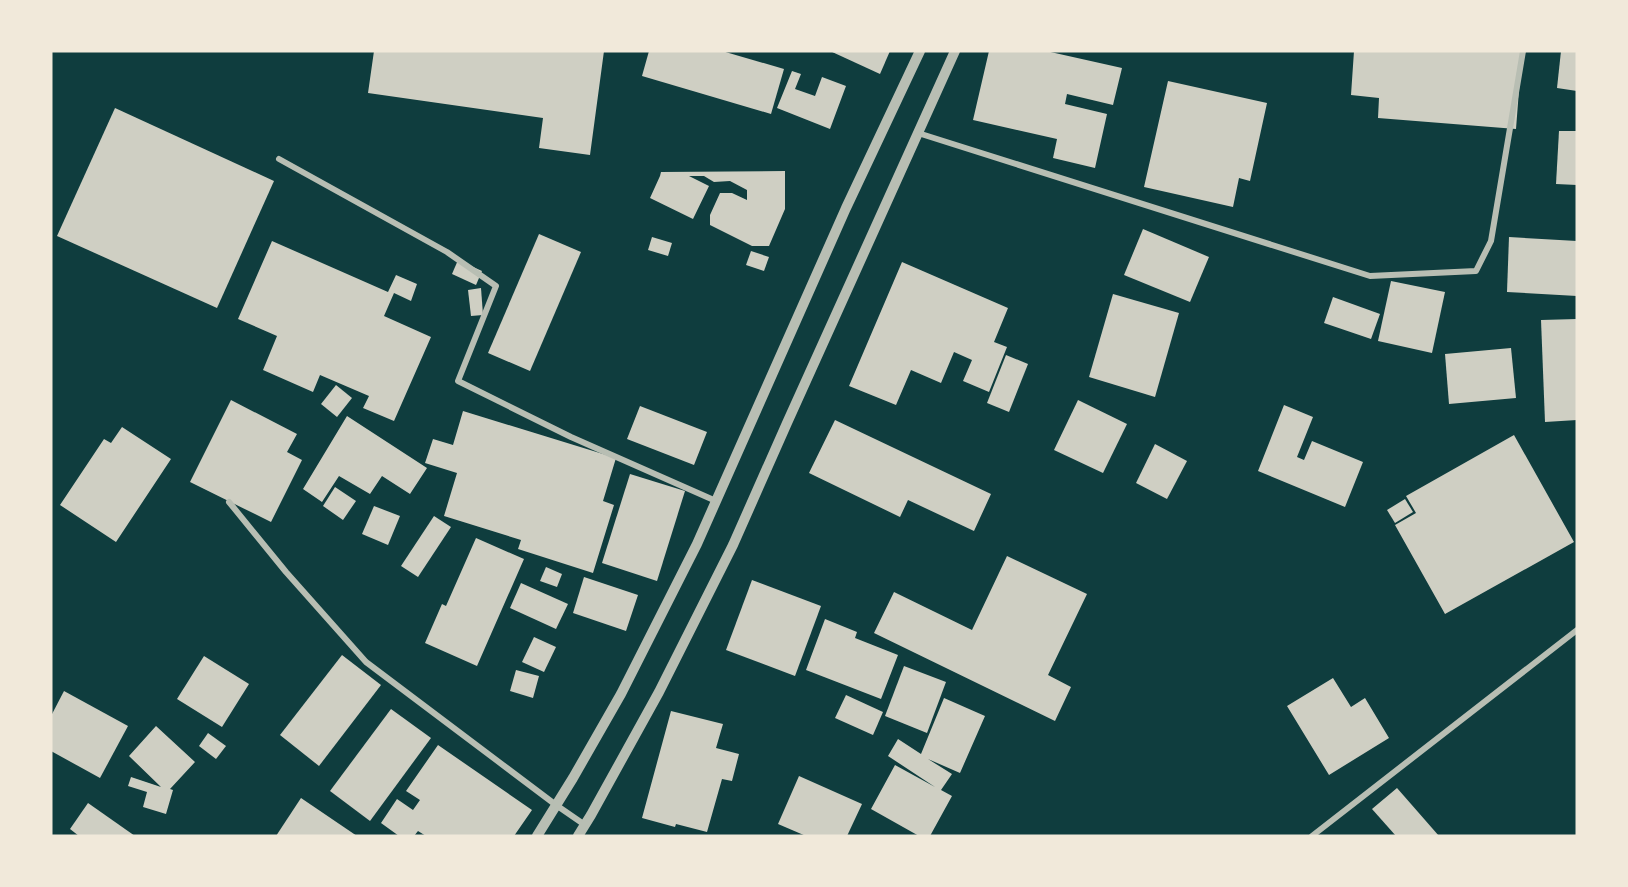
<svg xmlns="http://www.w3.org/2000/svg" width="1628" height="887" viewBox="0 0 1628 887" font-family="Manrope,sans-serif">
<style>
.building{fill:#cfcfc3}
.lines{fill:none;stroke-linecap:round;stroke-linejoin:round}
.minor{stroke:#b8beb3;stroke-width:6}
.tertiary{stroke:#b8beb3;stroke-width:10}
</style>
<rect width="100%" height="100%" fill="#0f3d3e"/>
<g class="building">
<polygon points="374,51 604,51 590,155 539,148 543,118 368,93"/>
<polygon points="649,51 722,51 784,69 771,114 642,76"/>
<polygon points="830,51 890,51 880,74"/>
<polygon points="989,51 1046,51 1122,68 1113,105 1067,94 1065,104 1107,114 1095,168 1053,158 1057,139 973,120"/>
<polygon points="1354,51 1522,51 1516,129 1378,118 1379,98 1351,95"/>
<polygon points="1561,51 1577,51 1577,91 1557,88"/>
<polygon points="792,71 801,74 795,89 815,96 822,77 846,86 830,129 777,108"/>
<polygon points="1168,81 1267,103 1250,181 1239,178 1233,207 1144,187"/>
<polygon points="115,108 274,181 217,308 57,236"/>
<polygon points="1559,131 1577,131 1577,185 1556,184"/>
<polygon points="785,171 785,209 769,246 752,246 710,225 710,215 720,193 732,193 747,200 747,190 730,181 714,182 704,176 689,176 709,186 693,219 650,198 660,176 661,172"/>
<polygon points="1143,229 1209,257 1190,302 1124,275"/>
<polygon points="539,234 581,252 530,371 488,353"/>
<polygon points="652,237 672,243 668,256 648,250"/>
<polygon points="1509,237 1577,241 1577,296 1507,292"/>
<polygon points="272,241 388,292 396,275 417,284 411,301 394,293 384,316 431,337 394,421 363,408 369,396 320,375 313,392 263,370 277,336 238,319"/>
<polygon points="751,251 769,257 764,271 746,265"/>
<polygon points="458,260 482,271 476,285 452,274"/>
<polygon points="902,262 1008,308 994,342 1007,347 989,392 963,381 972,360 954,352 941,383 911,370 896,405 849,386"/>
<polygon points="1391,281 1445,292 1432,353 1378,341"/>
<polygon points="481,288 483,315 471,316 468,290"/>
<polygon points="1113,294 1179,313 1155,397 1089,377"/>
<polygon points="1333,297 1380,314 1371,339 1324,323"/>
<polygon points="1577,319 1577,420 1545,422 1541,320"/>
<polygon points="1511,348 1516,398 1449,404 1445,354"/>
<polygon points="1006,355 1028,364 1009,412 987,403"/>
<polygon points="336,385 352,398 337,417 321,404"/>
<polygon points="231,400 297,434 287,452 302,460 271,522 190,482"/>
<polygon points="1078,400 1127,424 1103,473 1054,450"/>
<polygon points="1284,405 1313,417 1297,457 1304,460 1312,441 1363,462 1345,507 1258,471"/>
<polygon points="640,406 707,432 694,465 627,439"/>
<polygon points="463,411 616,458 603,501 614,505 593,573 518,549 521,540 444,516 457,473 425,463 433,439 453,445"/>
<polygon points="347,416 427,468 410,494 382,476 370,494 339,476 322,502 303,489"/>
<polygon points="835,420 991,494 974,531 908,500 900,517 809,473"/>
<polygon points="122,427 171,459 116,542 60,505 104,439 111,443"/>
<polygon points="1514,435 1574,542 1445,614 1395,525 1416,513 1406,496"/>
<polygon points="1155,444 1187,461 1167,499 1136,483"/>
<polygon points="630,474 685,491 657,581 602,563"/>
<polygon points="335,487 356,501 343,520 323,506"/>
<polygon points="1405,499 1413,512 1395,523 1387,510"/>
<polygon points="374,506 400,516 388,545 362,534"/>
<polygon points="434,516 451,527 418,577 401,566"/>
<polygon points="476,538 524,559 477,666 425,643 442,604 446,606"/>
<polygon points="1007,556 1087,594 1048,675 1071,687 1055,721 874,633 894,592 972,630"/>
<polygon points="546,567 562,574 557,587 540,581"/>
<polygon points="584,577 638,595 626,631 573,613"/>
<polygon points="752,580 821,606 795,676 726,650"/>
<polygon points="521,583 568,604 556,629 510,608"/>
<polygon points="825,619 857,632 855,638 898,655 881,699 806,670"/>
<polygon points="534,637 556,647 544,672 522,662"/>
<polygon points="342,655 381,685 319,766 280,735"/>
<polygon points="204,656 249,684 222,727 177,699"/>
<polygon points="904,666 946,682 927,733 885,716"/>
<polygon points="516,670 539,676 533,698 510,691"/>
<polygon points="1333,678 1351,707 1365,698 1389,738 1329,775 1287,706"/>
<polygon points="64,691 128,726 100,778 51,751 51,716"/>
<polygon points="846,695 883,712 873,735 835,718"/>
<polygon points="944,698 985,716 960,773 928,759 952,774 941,790 952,796 930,836 919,836 871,809 895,765 935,787 888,756 898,739 921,754"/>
<polygon points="391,709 431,738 370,821 330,791"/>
<polygon points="671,711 723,724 716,748 739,754 732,781 722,779 707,832 676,824 675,827 642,818"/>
<polygon points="156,726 195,762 170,789 173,790 166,814 143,807 147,792 128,786 131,777 161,787 129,756"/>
<polygon points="208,733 226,746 216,759 199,746"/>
<polygon points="438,745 532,810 514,836 426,836 418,831 414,836 399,836 381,823 397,799 413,810 420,800 406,791"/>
<polygon points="799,776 862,804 847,836 806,836 778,824"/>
<polygon points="1397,788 1439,836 1396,836 1372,809"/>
<polygon points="301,798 357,836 276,836"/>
<polygon points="88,803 135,836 79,836 70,829"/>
</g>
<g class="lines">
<g class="minor">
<polyline points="918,133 1370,276 1476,271 1491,241 1523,51"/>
<polyline points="279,159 447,252 496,286 458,381 571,437 716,501"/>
<polyline points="229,502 286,572 366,662 556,805 585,825"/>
<polyline points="1312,836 1577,630"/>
</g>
<g class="tertiary">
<polyline points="537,836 573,778 621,694 697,544 846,208 920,51"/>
<polyline points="578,836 591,815 659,692 733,545 787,423 955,51"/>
</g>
</g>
<rect width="1628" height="887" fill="none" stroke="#f1e9da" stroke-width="105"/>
</svg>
